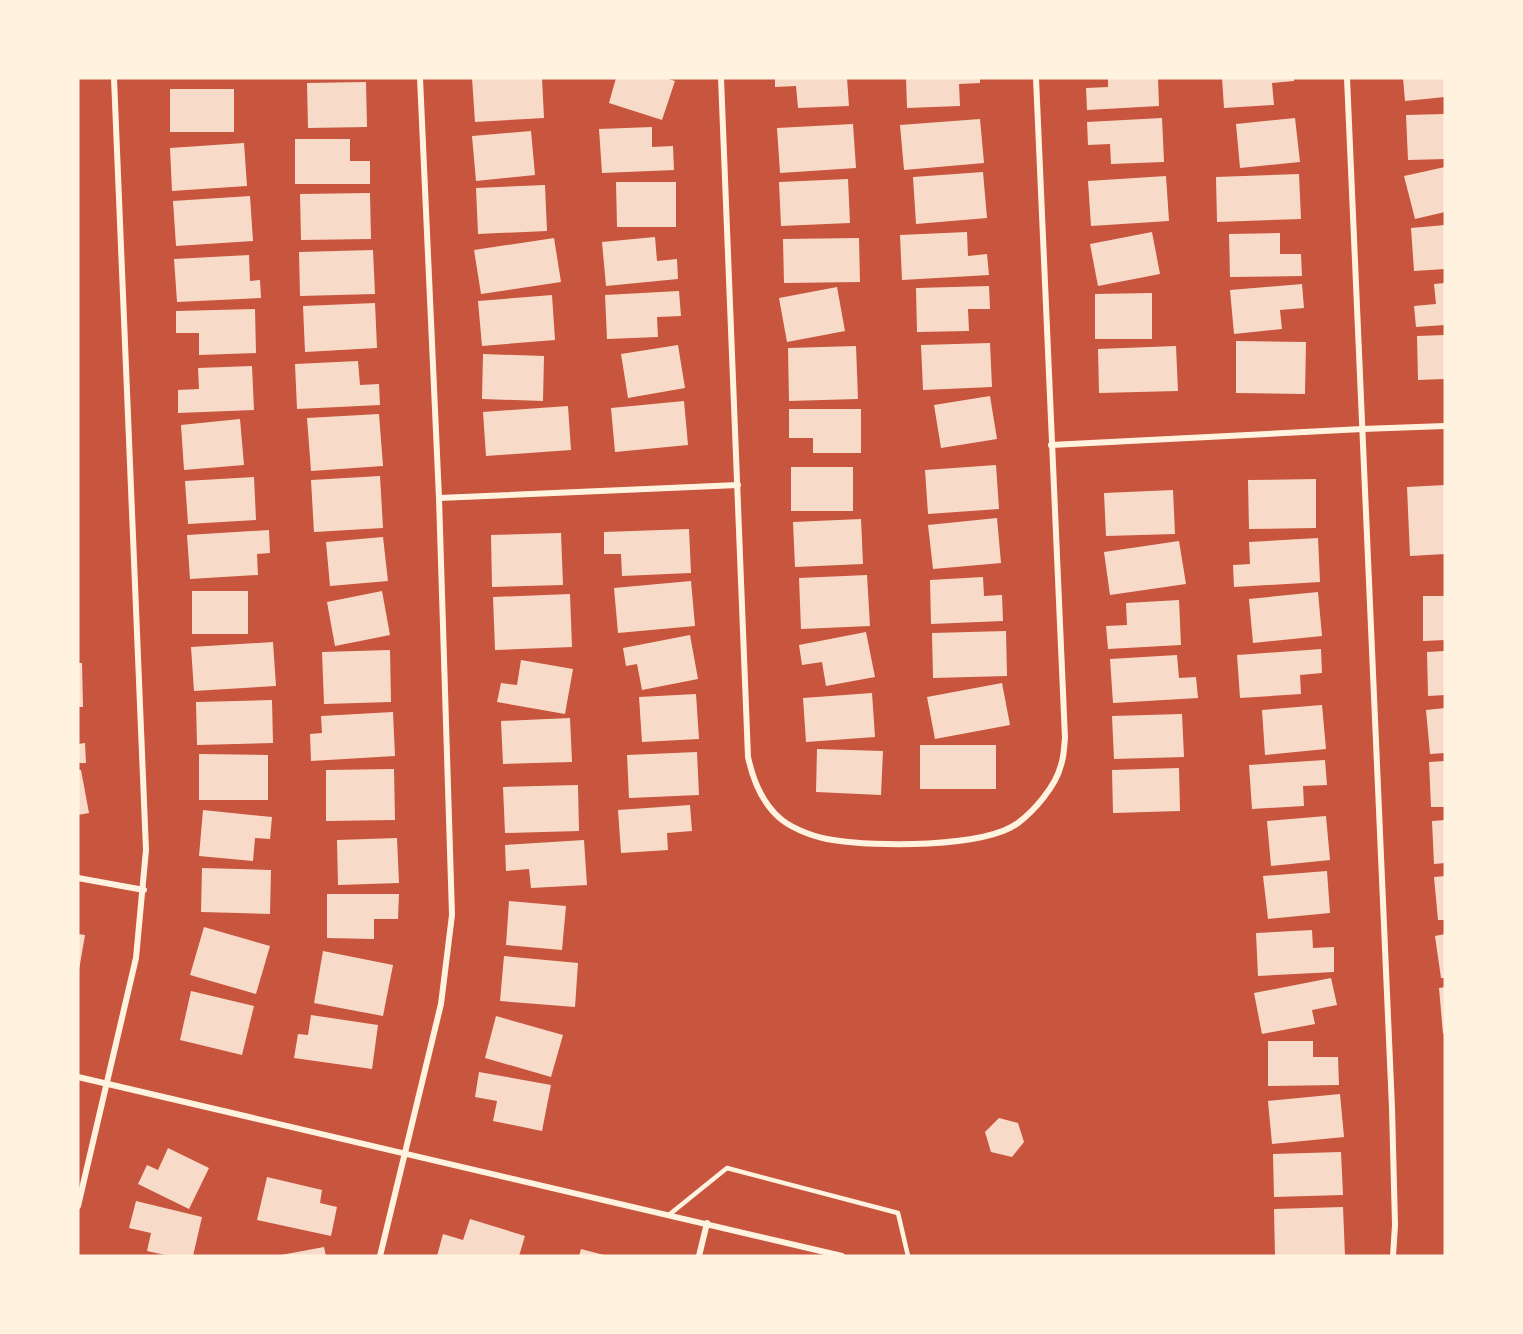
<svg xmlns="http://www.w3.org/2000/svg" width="1523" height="1334" viewBox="0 0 1523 1334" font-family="Inter,sans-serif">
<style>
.building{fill:#f7dbc8}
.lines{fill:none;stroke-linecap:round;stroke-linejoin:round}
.service{stroke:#fff3e0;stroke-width:4.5}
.minor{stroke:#fff3e0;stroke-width:6}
</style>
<rect width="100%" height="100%" fill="#c8553d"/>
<g class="building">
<polygon points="472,78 542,78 544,118 475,122"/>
<polygon points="616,78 666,78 675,81 662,120 609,103"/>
<polygon points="775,78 847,78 849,106 798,108 796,86 775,87"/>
<polygon points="906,78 980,78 980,83 959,84 960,106 907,108"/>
<polygon points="1108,78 1158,78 1159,106 1087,110 1086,88 1108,87"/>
<polygon points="1222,78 1294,78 1294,81 1272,83 1274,105 1224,108"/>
<polygon points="1403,78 1445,78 1445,97 1405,101"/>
<polygon points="366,82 367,127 308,128 307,83"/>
<rect x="170" y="89" width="64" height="43"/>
<polygon points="1445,114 1445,159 1408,160 1406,115"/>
<polygon points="1162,118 1164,162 1111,164 1110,144 1088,145 1087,122"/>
<polygon points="1295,118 1300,162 1240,168 1236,124"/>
<polygon points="980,119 984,163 904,170 900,125"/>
<polygon points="853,124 856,168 780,173 777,128"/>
<polygon points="652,127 652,147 673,146 674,170 602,173 599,129"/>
<polygon points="531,131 535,175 476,181 472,136"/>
<polygon points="295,139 350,139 350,161 370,161 370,184 295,184"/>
<polygon points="244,143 247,186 172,191 170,148"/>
<polygon points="1445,167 1445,212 1415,219 1404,176"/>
<polygon points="983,172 987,218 916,224 913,177"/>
<polygon points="1299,174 1301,219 1217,222 1216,177"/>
<polygon points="1166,176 1169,221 1091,226 1088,181"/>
<polygon points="848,179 850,223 781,226 779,182"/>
<polygon points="616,182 676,182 676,227 617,227"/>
<polygon points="545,185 547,231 478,234 476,188"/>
<polygon points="370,193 371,239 301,240 300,194"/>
<polygon points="250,196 253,241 176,246 173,201"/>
<polygon points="1445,225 1445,269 1414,271 1411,228"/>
<polygon points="967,232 968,256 987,254 989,275 902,280 900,235"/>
<polygon points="1152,232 1160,274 1098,286 1090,244"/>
<polygon points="1280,233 1280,254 1301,254 1302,276 1230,277 1229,234"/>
<polygon points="655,237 657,261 677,259 678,279 606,286 602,242"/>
<polygon points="554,238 561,282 481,294 474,250"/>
<polygon points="859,238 860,282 784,283 783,239"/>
<polygon points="373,250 375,294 300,296 299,252"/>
<polygon points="249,255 250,281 260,280 261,298 177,302 174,259"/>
<polygon points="1445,283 1445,325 1416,327 1414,306 1436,304 1434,284"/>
<polygon points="1302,284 1304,308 1280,310 1282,329 1234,334 1230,290"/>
<polygon points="989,286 990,309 968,309 969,331 917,332 916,288"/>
<polygon points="837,287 845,331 787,342 779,298"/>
<polygon points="679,291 681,316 657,317 658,337 607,339 605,295"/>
<polygon points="1152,293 1152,339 1095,339 1095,294"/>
<polygon points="552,295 555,340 482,346 478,301"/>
<polygon points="375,303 377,348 305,352 303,306"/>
<polygon points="255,309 256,353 199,355 199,333 176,333 176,311"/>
<polygon points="1445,335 1445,379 1418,380 1417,336"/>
<polygon points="1236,341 1306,342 1305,394 1236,393"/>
<polygon points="990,343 992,387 923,390 921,345"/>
<polygon points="678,345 685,388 628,398 621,354"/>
<polygon points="856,346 858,399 789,401 788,348"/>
<polygon points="1176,346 1178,391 1099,393 1098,349"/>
<polygon points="483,354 544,356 543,401 482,399"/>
<polygon points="358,361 360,385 379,384 380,405 297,409 295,364"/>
<polygon points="252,366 254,410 178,413 178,390 199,389 198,368"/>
<polygon points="990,396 997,439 941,448 934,405"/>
<polygon points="684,401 688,445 615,452 611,408"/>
<polygon points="568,406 571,450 486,456 483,412"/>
<polygon points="789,409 861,409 861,453 813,453 813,438 789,438"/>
<polygon points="379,414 383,466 311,471 307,418"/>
<polygon points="240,419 244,465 184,470 181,425"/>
<polygon points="996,465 999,509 928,514 925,470"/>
<rect x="791" y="467" width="62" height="44"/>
<polygon points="380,476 383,528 314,532 311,480"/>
<polygon points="254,477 256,520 188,524 185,481"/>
<polygon points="1316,479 1316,528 1249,529 1248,480"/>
<polygon points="1445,485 1445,554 1410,556 1407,487"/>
<polygon points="1173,490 1175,534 1106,536 1104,493"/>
<polygon points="997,518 1001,563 933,569 928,525"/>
<polygon points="861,519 863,564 795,567 793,522"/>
<polygon points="689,529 691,573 622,576 621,554 604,554 604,532"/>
<polygon points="269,530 270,553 257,554 258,575 190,579 187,535"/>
<polygon points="561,533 563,585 492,587 491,535"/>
<polygon points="383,537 388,581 330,586 326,542"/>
<polygon points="1318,538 1320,582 1234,587 1233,565 1250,564 1249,542"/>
<polygon points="1179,541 1186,584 1110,595 1104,552"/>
<polygon points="867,575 870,626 801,629 799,578"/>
<polygon points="983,577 984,596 1002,595 1003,621 931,624 930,580"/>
<polygon points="691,581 695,626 618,633 614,588"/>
<rect x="192" y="591" width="56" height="43"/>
<polygon points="382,591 390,635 335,646 327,602"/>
<polygon points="1318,592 1322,636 1253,643 1249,599"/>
<polygon points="570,594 572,647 495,650 493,597"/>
<polygon points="1423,596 1445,596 1445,640 1423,641"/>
<polygon points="1179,600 1181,645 1108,649 1106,626 1127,625 1126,603"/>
<polygon points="1006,631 1007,676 933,678 932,633"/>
<polygon points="866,632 875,677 826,686 822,662 802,665 799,645"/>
<polygon points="690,635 698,679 642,690 637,664 626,666 623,648"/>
<polygon points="273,642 276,686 194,691 191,647"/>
<polygon points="1321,649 1322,673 1300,675 1301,694 1240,698 1237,655"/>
<polygon points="390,650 391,702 324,704 322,652"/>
<polygon points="1445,651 1445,695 1428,696 1427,652"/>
<polygon points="1177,655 1179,678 1196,677 1198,698 1113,703 1110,659"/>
<polygon points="521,660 573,669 565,714 497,702 501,683 517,685"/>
<polygon points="78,663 82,663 83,707 78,707"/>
<polygon points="1002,683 1010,725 935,739 927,697"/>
<polygon points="872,693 875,737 806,742 803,698"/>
<polygon points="696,694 699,739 642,742 639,697"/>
<polygon points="272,700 273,743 197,745 196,702"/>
<polygon points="1322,705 1326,749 1265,755 1262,710"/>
<polygon points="1445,708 1445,753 1430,754 1426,710"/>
<polygon points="393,712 395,756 311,761 310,734 322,733 321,716"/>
<polygon points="1182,714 1184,757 1114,759 1112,716"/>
<polygon points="570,718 572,762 503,764 501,721"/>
<polygon points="85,743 86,763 78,763 78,744"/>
<rect x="920" y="745" width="76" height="44"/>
<polygon points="817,749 883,751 881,795 816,792"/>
<polygon points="697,752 699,795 629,798 627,755"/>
<polygon points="199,754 268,755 268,800 199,800"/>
<polygon points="1325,760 1327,785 1303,786 1304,806 1252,809 1249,765"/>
<polygon points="1445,761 1445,807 1431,807 1429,762"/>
<polygon points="1179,768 1180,811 1113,813 1112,770"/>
<polygon points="394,769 395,820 326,821 326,770"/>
<polygon points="78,770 81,770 89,813 78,815"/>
<polygon points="578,785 579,831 505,833 503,787"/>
<polygon points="690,805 692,831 667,833 668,850 621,853 618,810"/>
<polygon points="203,810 272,817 270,839 255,838 253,861 199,856"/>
<polygon points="1326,816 1330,860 1271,866 1267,821"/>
<polygon points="1445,820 1445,863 1434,864 1432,821"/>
<polygon points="397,838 399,883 338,885 337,840"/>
<polygon points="584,840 587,885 531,888 529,869 506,871 505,845"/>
<polygon points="202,868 271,870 270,914 201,912"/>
<polygon points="1327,871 1330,913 1268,919 1263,876"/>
<polygon points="1445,876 1445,920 1438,920 1434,877"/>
<polygon points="327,894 399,894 398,919 374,919 374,939 327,938"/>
<polygon points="509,901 566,906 562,950 506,945"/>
<polygon points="204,927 270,946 256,994 190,975"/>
<polygon points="1312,930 1313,948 1334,947 1334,972 1258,976 1256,933"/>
<polygon points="78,934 85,935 79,970 78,970"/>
<polygon points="1445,934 1445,978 1441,978 1435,936"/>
<polygon points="323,951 393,965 383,1016 314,1003"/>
<polygon points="504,956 578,963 575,1007 500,1001"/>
<polygon points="1331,978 1337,1005 1312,1010 1315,1024 1262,1034 1254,993"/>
<polygon points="1445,987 1445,1034 1443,1034 1439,988"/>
<polygon points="191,991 254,1006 242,1055 180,1040"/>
<polygon points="311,1015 378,1025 372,1069 294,1058 298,1034 308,1035"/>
<polygon points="496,1016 563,1035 551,1077 485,1058"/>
<polygon points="1268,1041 1313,1041 1313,1057 1338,1057 1339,1085 1268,1086"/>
<polygon points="479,1072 551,1085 542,1131 493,1121 497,1101 475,1097"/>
<polygon points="1340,1094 1344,1137 1272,1144 1268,1101"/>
<polygon points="999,1118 1018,1123 1024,1142 1012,1157 991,1152 985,1132"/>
<polygon points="168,1148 209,1168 189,1209 138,1184 147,1165 158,1170"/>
<polygon points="1341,1152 1343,1195 1274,1197 1273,1154"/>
<polygon points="267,1177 322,1190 320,1203 337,1207 331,1236 257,1220"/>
<polygon points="136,1201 202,1217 193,1256 170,1256 147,1251 151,1233 129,1228"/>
<polygon points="1343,1207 1345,1256 1275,1256 1274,1209"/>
<polygon points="470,1219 525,1236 519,1256 437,1256 443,1234 463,1240"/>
<polygon points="324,1247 326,1256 281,1256 281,1255"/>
<polygon points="581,1249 604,1255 604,1256 579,1256"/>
</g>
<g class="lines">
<polyline class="service" points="670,1214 727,1168 898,1213 908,1256"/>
<g class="minor">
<path d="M721 78 748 757C753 780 763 805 782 820 795 830 817 838 833 840 875 847 984 848 1018 823 1034 811 1056 786 1061 765 1064 757 1064 747 1065 738L1036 78"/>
<polyline points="1347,78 1392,1108 1395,1225 1393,1256"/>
<polyline points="1051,445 1362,429 1445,426"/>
<polyline points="439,498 738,485"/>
<polyline points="78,878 144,890"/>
<polyline points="78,1077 842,1256"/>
<polyline points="78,1206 136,958 146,850 114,78"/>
<polyline points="380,1256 441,1004 452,915 439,498 420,78"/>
<polyline points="699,1256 707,1223"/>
</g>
</g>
<rect width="1523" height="1334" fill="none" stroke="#fff3e0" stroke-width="159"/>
</svg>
